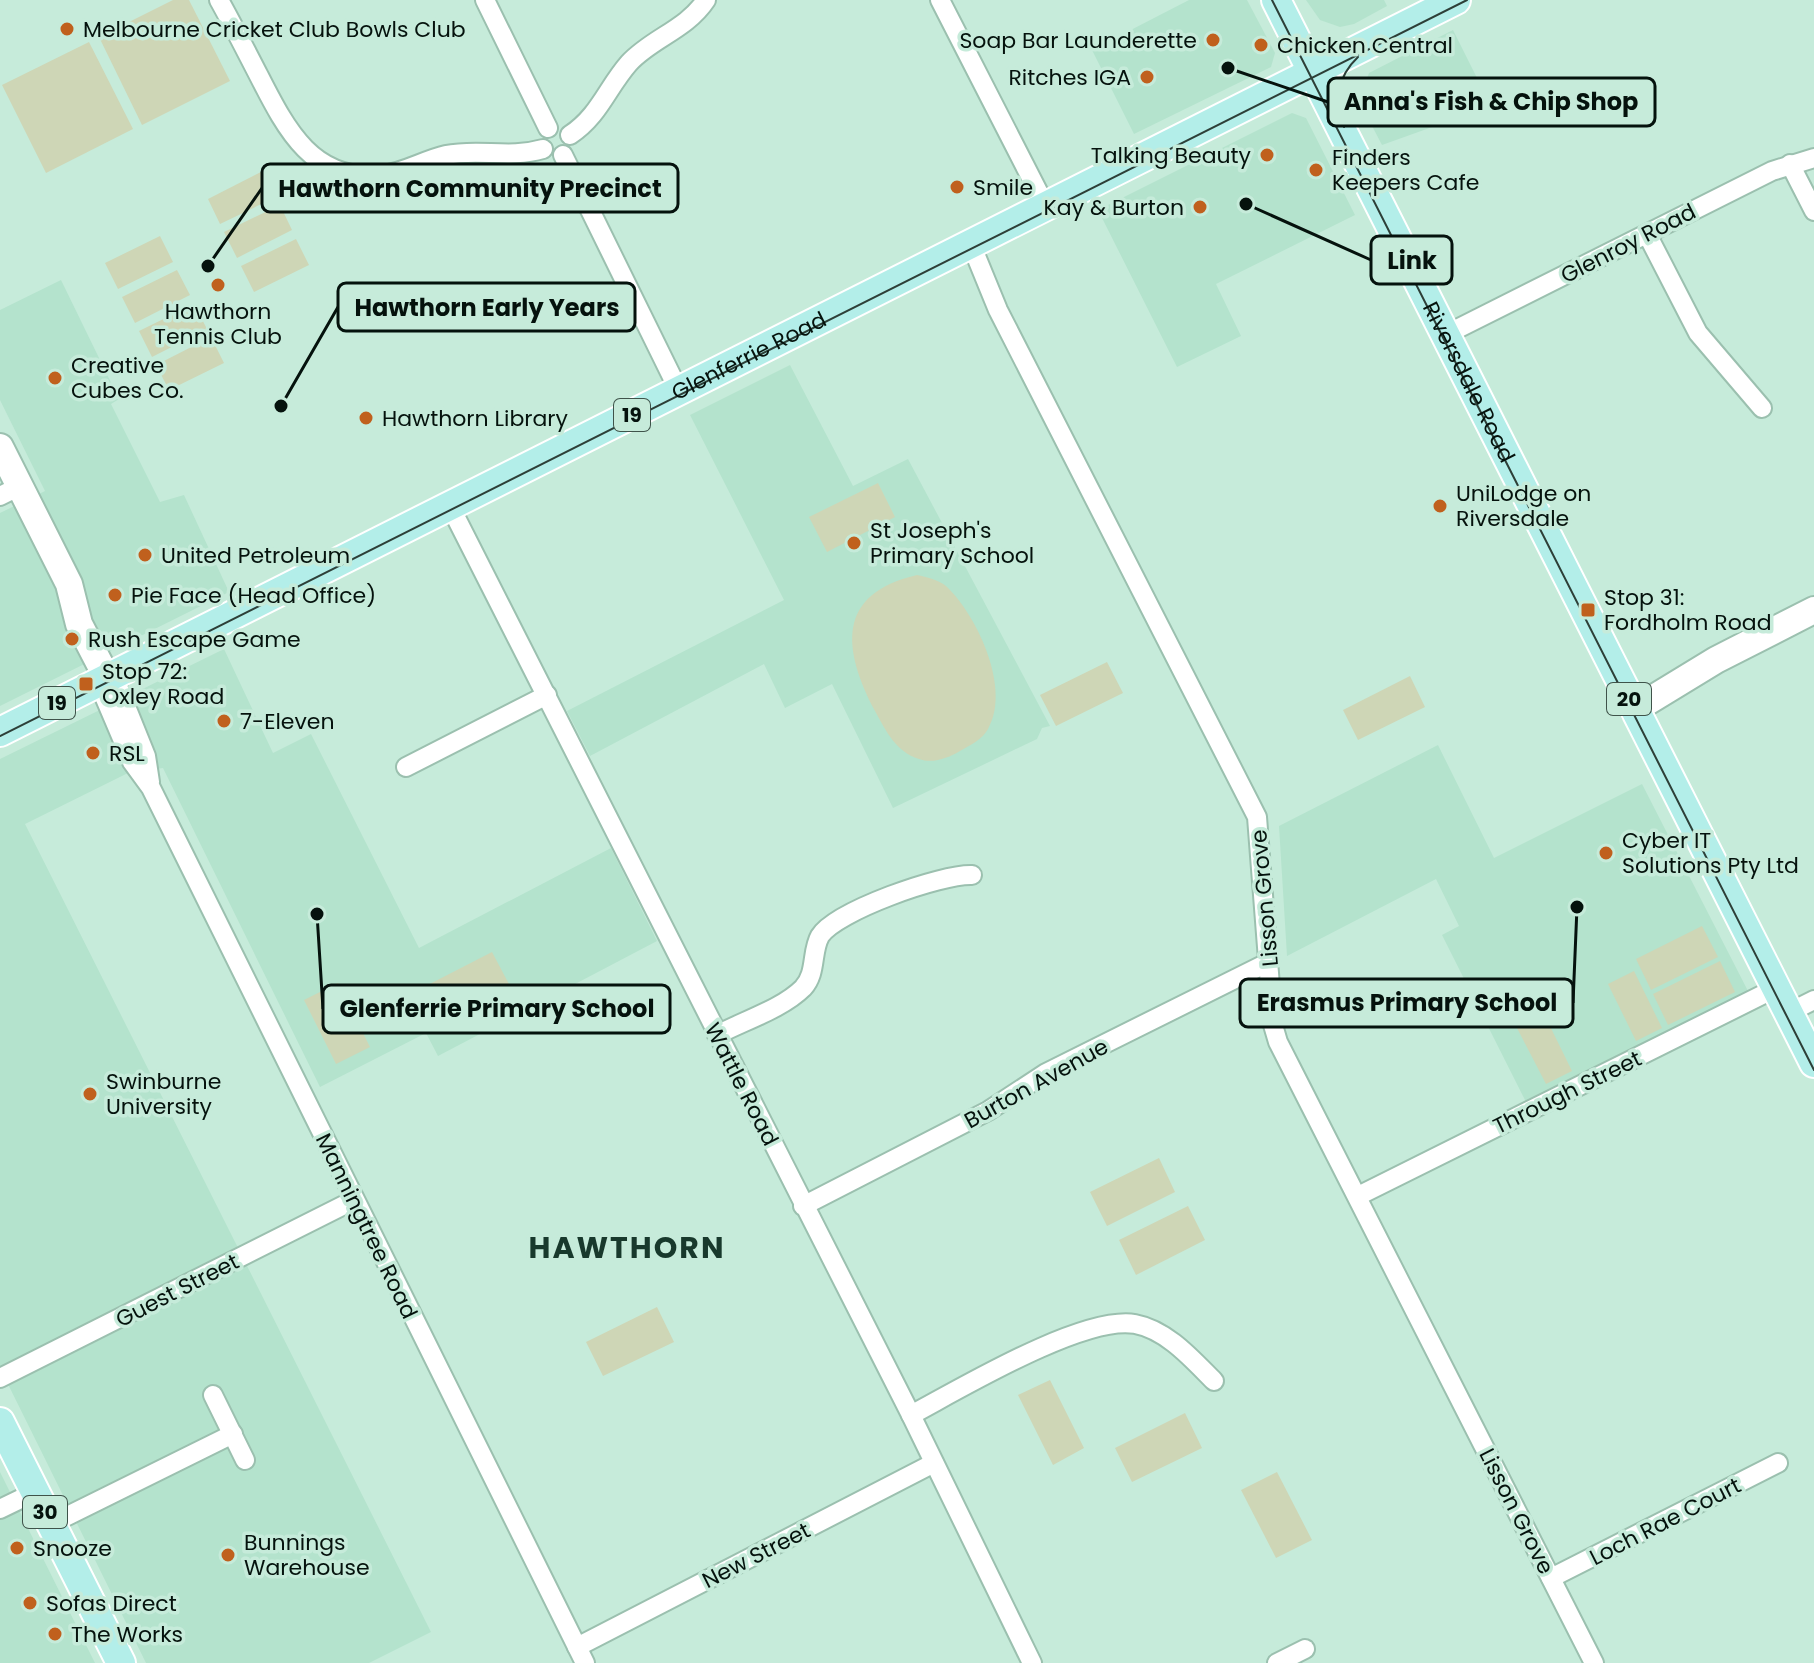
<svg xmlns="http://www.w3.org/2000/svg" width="1814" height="1663" viewBox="0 0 1814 1663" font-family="Poppins,sans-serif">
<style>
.built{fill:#b4e3cd}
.green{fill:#ced6b6}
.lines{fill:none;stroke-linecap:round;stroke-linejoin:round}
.street-casing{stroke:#9bc0af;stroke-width:22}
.secondary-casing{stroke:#9bc0af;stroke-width:30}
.primary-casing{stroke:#fff;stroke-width:32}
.street{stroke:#fff;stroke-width:18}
.secondary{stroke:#fff;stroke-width:26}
.primary{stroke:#b3eee9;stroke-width:28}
.tram{stroke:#2d3f38;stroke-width:2}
.poi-dot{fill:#c0601d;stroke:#c6ebda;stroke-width:3}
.labels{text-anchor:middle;stroke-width:7;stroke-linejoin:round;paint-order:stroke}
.shield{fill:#c6ebda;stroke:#3f534a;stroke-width:2}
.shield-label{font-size:20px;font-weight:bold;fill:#05120d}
.poi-label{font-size:22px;fill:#05120d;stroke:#c6ebda;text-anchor:start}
.street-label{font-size:22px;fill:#05120d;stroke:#c6ebda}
.district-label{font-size:30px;font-weight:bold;letter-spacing:2px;fill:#18392c;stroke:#c6ebda}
.leader{fill:none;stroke:#05120d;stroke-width:3}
.callout-dot{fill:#05120d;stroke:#c6ebda;stroke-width:3}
.callout{fill:#c6ebda;stroke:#05120d;stroke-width:3}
.callout-label{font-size:24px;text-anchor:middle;font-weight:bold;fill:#05120d}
</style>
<rect width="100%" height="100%" fill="#c6ebda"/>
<g class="built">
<polygon points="1189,0 1247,0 1275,53 1271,67 1134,134 1092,50"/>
<polygon points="1306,0 1384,0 1387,6 1354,24 1340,27 1320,20"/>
<polygon points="1453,30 1491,106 1382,145 1359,101 1369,73"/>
<polygon points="1292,113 1306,118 1355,215 1216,284 1241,336 1177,367 1098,210"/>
<polygon points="61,280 119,399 111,404 160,502 184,495 229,592 0,706 0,513 45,491 0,400 0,310"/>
<polygon points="790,365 853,486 908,459 1050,726 1042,728 1037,739 893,808 832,684 785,708 764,664 590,756 567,711 784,600 690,415"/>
<polygon points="224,649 273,753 311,734 419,948 611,848 657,941 438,1056 426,1033 320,1087 163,768 128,773 25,824 431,1632 369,1663 146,1663 0,1368 0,759"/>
<polygon points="1438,745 1494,858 1642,784 1749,993 1526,1102 1442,935 1459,926 1436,879 1287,956 1279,826"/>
<polygon points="0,1472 95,1663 0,1663"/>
</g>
<g class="green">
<polygon points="173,0 189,0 230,81 142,125 99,37"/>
<polygon points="89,42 133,129 46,173 2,85"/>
<polygon points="263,171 276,197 220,224 208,199"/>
<polygon points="280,205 292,230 237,258 224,232"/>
<polygon points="160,236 173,262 118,289 105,263"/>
<polygon points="296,239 309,265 254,292 241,266"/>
<polygon points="177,270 190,295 135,323 122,297"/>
<polygon points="194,304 207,329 152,357 139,331"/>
<polygon points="211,337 224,363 169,390 156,365"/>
<polygon points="878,483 895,517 827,552 809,517"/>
<path d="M917 575C930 578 941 580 950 590 979 620 1011 690 988 729 983 739 969 746 960 751 948 758 933 764 919 759 896 752 886 731 875 711 843 650 835 594 917 575Z"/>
<polygon points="1107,662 1123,693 1056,726 1040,695"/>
<polygon points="1410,676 1425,707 1358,740 1343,710"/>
<polygon points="1702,926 1718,957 1651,990 1636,959"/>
<polygon points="492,952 511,988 439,1026 420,989"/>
<polygon points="1720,961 1735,992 1668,1025 1653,994"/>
<polygon points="1634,971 1662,1028 1636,1041 1608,984"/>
<polygon points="338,983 370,1047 336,1064 304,1000"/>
<polygon points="1544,1014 1572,1071 1546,1084 1517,1028"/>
<polygon points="1159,1158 1175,1192 1107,1226 1090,1192"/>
<polygon points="1188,1206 1205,1240 1136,1275 1119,1240"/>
<polygon points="657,1307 674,1342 603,1376 586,1342"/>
<polygon points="1050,1380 1084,1448 1053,1465 1018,1395"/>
<polygon points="1185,1413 1202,1448 1132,1482 1115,1448"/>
<polygon points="1277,1472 1312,1540 1276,1558 1241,1490"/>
</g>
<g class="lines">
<defs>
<g id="street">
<path d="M219 0C233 25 246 51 259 76 286 129 313 183 382 175 404 173 424 160 446 155 480 148 508 159 543 149"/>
<polyline points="485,0 548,128"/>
<polyline points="940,0 1046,207"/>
<path d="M570 135C599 116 607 88 629 63 652 38 686 30 706 0"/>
<polyline points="563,155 679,391"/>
<polyline points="1790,164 1814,211"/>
<polyline points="1647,234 1698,333 1762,408"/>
<polyline points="971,244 998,310 1257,817 1273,1025 1278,1042 1594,1663"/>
<polyline points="1445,335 1772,171 1814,158"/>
<polyline points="0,496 20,486"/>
<polyline points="450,506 911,1415 1032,1663"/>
<polyline points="113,674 146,756 150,782"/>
<polyline points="98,682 132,762 151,788 585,1663"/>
<polyline points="406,767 547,695"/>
<polyline points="1788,1013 1814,1000"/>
<path d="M717 1035C743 1021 782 1009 803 988 817 973 811 952 820 936 836 911 941 874 972 875"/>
<polyline points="1358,1196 1776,988"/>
<polyline points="803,1206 988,1111 1046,1073 1269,962"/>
<polyline points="0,1378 354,1200"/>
<polyline points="213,1395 245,1460"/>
<path d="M911 1415C960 1389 1083 1315 1135 1324 1167 1330 1192 1359 1214 1381"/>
<polyline points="0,1509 35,1492"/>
<polyline points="51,1524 233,1434"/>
<polyline points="1551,1578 1778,1463"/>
<polyline points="577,1647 934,1463"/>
<polyline points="1277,1663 1305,1649"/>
</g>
<g id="secondary">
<polyline points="0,447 69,584 79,624 107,678"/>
<polyline points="1634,710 1716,660 1814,610"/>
</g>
<g id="primary">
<path id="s1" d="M1276 0 1814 1063"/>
<path id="s2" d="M0 732 1456 0"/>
<polyline points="0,1422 121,1663"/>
</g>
</defs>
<use href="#street" class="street-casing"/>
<use href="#secondary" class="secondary-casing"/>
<use href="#primary" class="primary-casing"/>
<use href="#street" class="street"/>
<use href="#secondary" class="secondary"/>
<use href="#primary" class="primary"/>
<g class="tram">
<polyline points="1272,0 1814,1070"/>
<path d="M1344 127C1334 101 1337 77 1358 57"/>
<polyline points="0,736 1467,0"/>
</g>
</g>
<g class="poi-dot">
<circle cx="67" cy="29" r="8"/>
<circle cx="1213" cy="40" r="8"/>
<circle cx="1261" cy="45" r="8"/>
<circle cx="1147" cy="77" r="8"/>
<circle cx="1267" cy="155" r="8"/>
<circle cx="1316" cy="170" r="8"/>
<circle cx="957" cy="187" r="8"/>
<circle cx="1200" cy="207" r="8"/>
<circle cx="218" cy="285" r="8"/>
<circle cx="55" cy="378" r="8"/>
<circle cx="366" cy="418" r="8"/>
<circle cx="1440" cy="506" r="8"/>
<circle cx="854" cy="543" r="8"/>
<circle cx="145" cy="555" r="8"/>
<circle cx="115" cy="595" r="8"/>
<rect x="1580" y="602" width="16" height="16" rx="4"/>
<circle cx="72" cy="639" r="8"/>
<rect x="78" y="676" width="16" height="16" rx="4"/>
<circle cx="224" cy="721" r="8"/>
<circle cx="93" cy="753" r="8"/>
<circle cx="1606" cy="853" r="8"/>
<circle cx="90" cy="1094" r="8"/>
<circle cx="17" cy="1548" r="8"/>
<circle cx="228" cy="1555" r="8"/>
<circle cx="30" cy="1603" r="8"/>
<circle cx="55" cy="1634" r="8"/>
</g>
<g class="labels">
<g class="shield">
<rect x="614" y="399" width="36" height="32" rx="6"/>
<rect x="1607" y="683" width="44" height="32" rx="6"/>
<rect x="39" y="687" width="36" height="32" rx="6"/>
<rect x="23" y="1496" width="44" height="32" rx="6"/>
</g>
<g class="shield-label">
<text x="632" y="422">19</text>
<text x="1629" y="706">20</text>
<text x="57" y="710">19</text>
<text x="45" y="1519">30</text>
</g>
<g class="poi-label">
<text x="83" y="37">Melbourne Cricket Club Bowls Club</text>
<text x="1197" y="48" text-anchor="end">Soap Bar Launderette</text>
<text x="1277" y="53">Chicken Central</text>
<text x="1131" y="85" text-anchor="end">Ritches IGA</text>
<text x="1251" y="163" text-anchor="end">Talking Beauty</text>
<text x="1332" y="165">Finders<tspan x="1332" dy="25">Keepers Cafe</tspan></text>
<text x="973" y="195">Smile</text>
<text x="1184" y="215" text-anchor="end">Kay &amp; Burton</text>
<text x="218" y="319" text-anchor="middle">Hawthorn<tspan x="218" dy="25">Tennis Club</tspan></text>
<text x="71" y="373">Creative<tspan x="71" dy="25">Cubes Co.</tspan></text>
<text x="382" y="426">Hawthorn Library</text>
<text x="1456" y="501">UniLodge on<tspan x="1456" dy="25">Riversdale</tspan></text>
<text x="870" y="538">St Joseph's<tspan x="870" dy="25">Primary School</tspan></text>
<text x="161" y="563">United Petroleum</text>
<text x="131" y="603">Pie Face (Head Office)</text>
<text x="1604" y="605">Stop 31:<tspan x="1604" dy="25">Fordholm Road</tspan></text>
<text x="88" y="647">Rush Escape Game</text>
<text x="102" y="679">Stop 72:<tspan x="102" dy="25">Oxley Road</tspan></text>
<text x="240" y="729">7-Eleven</text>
<text x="109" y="761">RSL</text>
<text x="1622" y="848">Cyber IT<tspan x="1622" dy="25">Solutions Pty Ltd</tspan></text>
<text x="106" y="1089">Swinburne<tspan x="106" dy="25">University</tspan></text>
<text x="244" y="1550">Bunnings<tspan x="244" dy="25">Warehouse</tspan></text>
<text x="33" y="1556">Snooze</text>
<text x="46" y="1611">Sofas Direct</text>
<text x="71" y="1642">The Works</text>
</g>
<g class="street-label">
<text transform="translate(1628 243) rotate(-27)" y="8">Glenroy Road</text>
<text dy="8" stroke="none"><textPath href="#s2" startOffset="838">Glenferrie Road</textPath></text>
<text dy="8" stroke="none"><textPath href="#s1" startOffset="428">Riversdale Road</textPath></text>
<text transform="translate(1264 898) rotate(-95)" y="8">Lisson Grove</text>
<text transform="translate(1036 1083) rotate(-29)" y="8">Burton Avenue</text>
<text transform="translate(742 1084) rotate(63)" y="8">Wattle Road</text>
<text transform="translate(1567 1092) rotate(-26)" y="8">Through Street</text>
<text transform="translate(367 1226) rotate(64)" y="8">Manningtree Road</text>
<text transform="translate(177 1290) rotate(-27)" y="8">Guest Street</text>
<text transform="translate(1517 1511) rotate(63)" y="8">Lisson Grove</text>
<text transform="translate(1665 1521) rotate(-27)" y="8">Loch Rae Court</text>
<text transform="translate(756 1555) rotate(-27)" y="8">New Street</text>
</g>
<g class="district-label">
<text x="627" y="1258">HAWTHORN</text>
</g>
</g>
<path class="leader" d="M1228 68L1328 102M208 266L262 188M1246 204L1371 260M281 406L338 307M1577 907L1573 1003M317 914L323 1009"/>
<g class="callout-dot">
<circle cx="1228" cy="68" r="8"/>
<circle cx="208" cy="266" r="8"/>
<circle cx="1246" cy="204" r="8"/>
<circle cx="281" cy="406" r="8"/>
<circle cx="1577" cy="907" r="8"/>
<circle cx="317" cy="914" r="8"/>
</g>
<g class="callout">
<rect x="1328" y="78" width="327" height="48" rx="8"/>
<rect x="262" y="164" width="416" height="48" rx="8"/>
<rect x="1371" y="236" width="81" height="48" rx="8"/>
<rect x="338" y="283" width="297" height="48" rx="8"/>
<rect x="1240" y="979" width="333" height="48" rx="8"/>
<rect x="323" y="985" width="347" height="48" rx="8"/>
</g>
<g class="callout-label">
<text x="1491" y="110">Anna's Fish &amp; Chip Shop</text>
<text x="470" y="197">Hawthorn Community Precinct</text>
<text x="1412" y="269">Link</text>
<text x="487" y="316">Hawthorn Early Years</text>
<text x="1407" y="1011">Erasmus Primary School</text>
<text x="497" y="1017">Glenferrie Primary School</text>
</g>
</svg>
